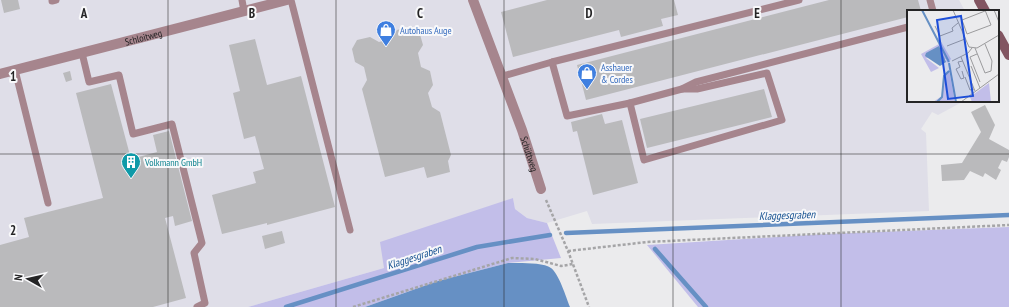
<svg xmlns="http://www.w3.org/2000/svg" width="1009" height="307" viewBox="0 0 1009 307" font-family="'PT Sans Narrow',sans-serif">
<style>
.built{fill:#dfdee8}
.green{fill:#c2bee9}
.water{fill:#6690c4}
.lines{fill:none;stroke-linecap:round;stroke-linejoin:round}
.stream{stroke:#6690c4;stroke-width:4.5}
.building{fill:#bababc}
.path{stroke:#a5a5a7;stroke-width:2.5;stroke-dasharray:3 2;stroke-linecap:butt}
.lane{stroke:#a6858d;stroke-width:7}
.street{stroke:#a6858d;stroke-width:10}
.secondary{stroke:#825561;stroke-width:10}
.grid{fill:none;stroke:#242425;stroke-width:1;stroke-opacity:0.55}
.labels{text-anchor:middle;stroke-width:4;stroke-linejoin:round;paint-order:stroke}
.shop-label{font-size:10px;fill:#366cbe;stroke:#f8f8fa;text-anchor:start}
.street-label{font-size:10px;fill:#242425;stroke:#f8f8fa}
.culture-label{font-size:10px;fill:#0d838f;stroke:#f8f8fa;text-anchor:start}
.water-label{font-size:11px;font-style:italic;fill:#145090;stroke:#f8f8fa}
.inset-river{fill:none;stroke:#6690c4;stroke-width:2}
.inset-road{fill:none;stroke:#9b9b9d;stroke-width:1}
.view{fill:#1d4ed8;fill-opacity:0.15;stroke:#1d4ed8;stroke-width:2}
.inset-edge{fill:none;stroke:#242425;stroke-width:2}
.grid-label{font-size:13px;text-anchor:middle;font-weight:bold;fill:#242425;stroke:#f8f8fa;stroke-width:4;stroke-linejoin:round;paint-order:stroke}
</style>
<rect width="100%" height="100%" fill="#ebebed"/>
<polygon class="built" points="0,0 959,0 965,11 908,11 908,101 964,101 938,115 932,112 921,129 926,133 929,211 592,224 587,211 547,223 527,218 515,209 513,198 384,268 248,307 0,307"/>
<g class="green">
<polygon points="513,198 515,209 527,218 547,223 561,258 508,263 438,281 365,307 248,307 384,268 380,242"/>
<polygon points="1009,227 1009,307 698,307 647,245 825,234"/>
</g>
<path class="water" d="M508 263C518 263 543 262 551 268 559 274 566 297 570 307H365L438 281Z"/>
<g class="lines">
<g class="stream">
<polyline points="566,233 1009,215"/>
<polyline points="655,249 706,307"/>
<polyline points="286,307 477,247 550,235"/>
</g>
</g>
<g class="building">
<polygon points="1,0 18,0 20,9 4,13"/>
<polygon points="547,0 674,0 678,15 661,19 663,26 621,37 619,30 513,57 501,12"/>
<polygon points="829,0 918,0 921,11 908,11 908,17 586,100 577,65"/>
<polygon points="411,26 419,31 423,45 418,53 421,67 430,71 433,85 428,93 432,107 440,112 451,155 448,161 450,172 427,178 424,167 385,177 362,89 367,80 364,67 355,62 352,49 357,40 370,37 379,42 392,38 397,30"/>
<polygon points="255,39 267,85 301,76 335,207 267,225 267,223 222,234 212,195 256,183 253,172 264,169 255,136 244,139 233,93 240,91 229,45"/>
<polygon points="70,71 72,80 66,82 63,73"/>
<polygon points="111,84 131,159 157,152 153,135 169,131 192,221 175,226 173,216 165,218 186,298 153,307 0,307 0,245 29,237 24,218 103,198 76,93"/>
<polygon points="764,89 772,117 647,148 640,119"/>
<polygon points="985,105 995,125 989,139 1009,150 1009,157 1007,162 1002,160 998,168 1001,170 996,180 985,173 983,177 970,171 964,180 942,181 941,165 962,163 981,132 971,112"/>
<polygon points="602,114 605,124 622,120 638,183 593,195 577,131 573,132 571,122"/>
<polygon points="282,231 285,243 265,249 262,236"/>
</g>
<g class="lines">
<g class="path">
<polyline points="546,200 568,251 589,307"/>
<polyline points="568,251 647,242 1009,225"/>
<polyline points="353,307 512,258 535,259 561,266 573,264"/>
</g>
<g class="lane">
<polyline points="52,0 52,1 56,0"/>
<polyline points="242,0 244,11"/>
<polyline points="291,0 350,230"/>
<polyline points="930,0 933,11"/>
<polyline points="82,53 89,82 119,75 133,134 172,124 202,243 194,253 205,303 197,307"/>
<polyline points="552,62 567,116 630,103 644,160 782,120 767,73 697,89 682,89"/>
<polyline points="15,70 48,203"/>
<polyline points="503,76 552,62 799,0"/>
<polyline points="630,103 682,89 696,82 908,27"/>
</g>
<g class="street">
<path id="s1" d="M473 0 522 130 541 189"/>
<path id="s2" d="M0 74 287 0"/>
</g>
<g class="secondary">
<polyline points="979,0 985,11"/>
<polyline points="998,35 1009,55"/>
</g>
</g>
<path class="grid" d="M168 0V307M336 0V307M504 0V307M673 0V307M841 0V307M0 154H1009"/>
<defs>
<symbol id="shop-pin" viewBox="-11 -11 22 30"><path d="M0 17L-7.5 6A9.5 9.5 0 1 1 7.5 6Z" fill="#3f7fe0" stroke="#f8f8fa"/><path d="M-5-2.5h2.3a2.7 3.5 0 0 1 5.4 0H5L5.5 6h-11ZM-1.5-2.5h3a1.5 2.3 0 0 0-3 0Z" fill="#fff"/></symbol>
<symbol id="building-pin" viewBox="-11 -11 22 30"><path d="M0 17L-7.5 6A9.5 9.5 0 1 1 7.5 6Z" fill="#0f9aa8" stroke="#f8f8fa"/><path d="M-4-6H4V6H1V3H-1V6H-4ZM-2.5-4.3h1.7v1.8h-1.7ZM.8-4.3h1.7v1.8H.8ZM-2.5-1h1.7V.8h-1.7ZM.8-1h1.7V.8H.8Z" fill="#fff"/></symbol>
</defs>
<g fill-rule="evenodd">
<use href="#shop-pin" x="375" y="19" width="22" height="30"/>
<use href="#shop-pin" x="576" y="62" width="22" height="30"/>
<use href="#building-pin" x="120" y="151" width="22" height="30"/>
</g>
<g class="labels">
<g class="shop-label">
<text x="400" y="34">Autohaus Auge</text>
<text x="601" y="71">Asshauer<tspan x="601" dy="12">&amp; Cordes</tspan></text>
</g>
<g class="street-label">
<text dy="4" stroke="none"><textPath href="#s2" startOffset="148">Schloitweg</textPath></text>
<text dy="4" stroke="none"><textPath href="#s1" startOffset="164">Schüttweg</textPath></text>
</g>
<g class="culture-label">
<text x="145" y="166">Volkmann GmbH</text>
</g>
<g class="water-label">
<text transform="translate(787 215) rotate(-2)" y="4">Klaggesgraben</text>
<text transform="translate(414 257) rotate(-18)" y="4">Klaggesgraben</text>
</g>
</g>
<g transform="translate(907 10)">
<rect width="92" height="92" fill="#ebebed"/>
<path d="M32 28 44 49 40 53 39 49 19 48 32 58 24 62 14 44 32 34 30 29ZM42 60 48 92H26L35 86 36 67ZM82 73 84 92H65L63 87Z" fill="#c2bee9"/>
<path d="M32 36 39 52 33 56 18 46 19 43Z" fill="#6690c4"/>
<path class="inset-river" d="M15 0 42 52M42 53 49 92M30 92 35 87 37 66 42 61"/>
<path class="inset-road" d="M46 0 62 37 70 38 92 25M78 0 84 15 60 24 55 10 78 1M87 0 92 12M28 16 33 26 46 21 45 18 51 13M40 36 58 29M68 38 78 63 84 61 85 51 78 34M70 44 63 47 73 72M54 47 68 81M45 51 61 43 65 38M64 56 73 78M55 61 57 68 54 69 49 59 53 57 51 52 56 51M58 67 63 80 67 79M54 92 92 64"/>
<path class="view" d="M54 6 66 86 41 89 30 10Z"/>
<rect width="92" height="92" class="inset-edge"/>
</g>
<g class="grid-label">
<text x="84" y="18">A</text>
<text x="252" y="18">B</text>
<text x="420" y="18">C</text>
<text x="589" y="18">D</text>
<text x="757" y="18">E</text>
<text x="13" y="81">1</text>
<text x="13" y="235">2</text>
</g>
<g transform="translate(28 279) rotate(278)" stroke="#f8f8fa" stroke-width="3" paint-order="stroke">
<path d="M0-3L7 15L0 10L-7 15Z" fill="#242425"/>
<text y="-6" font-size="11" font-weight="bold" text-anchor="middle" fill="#242425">N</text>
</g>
</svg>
